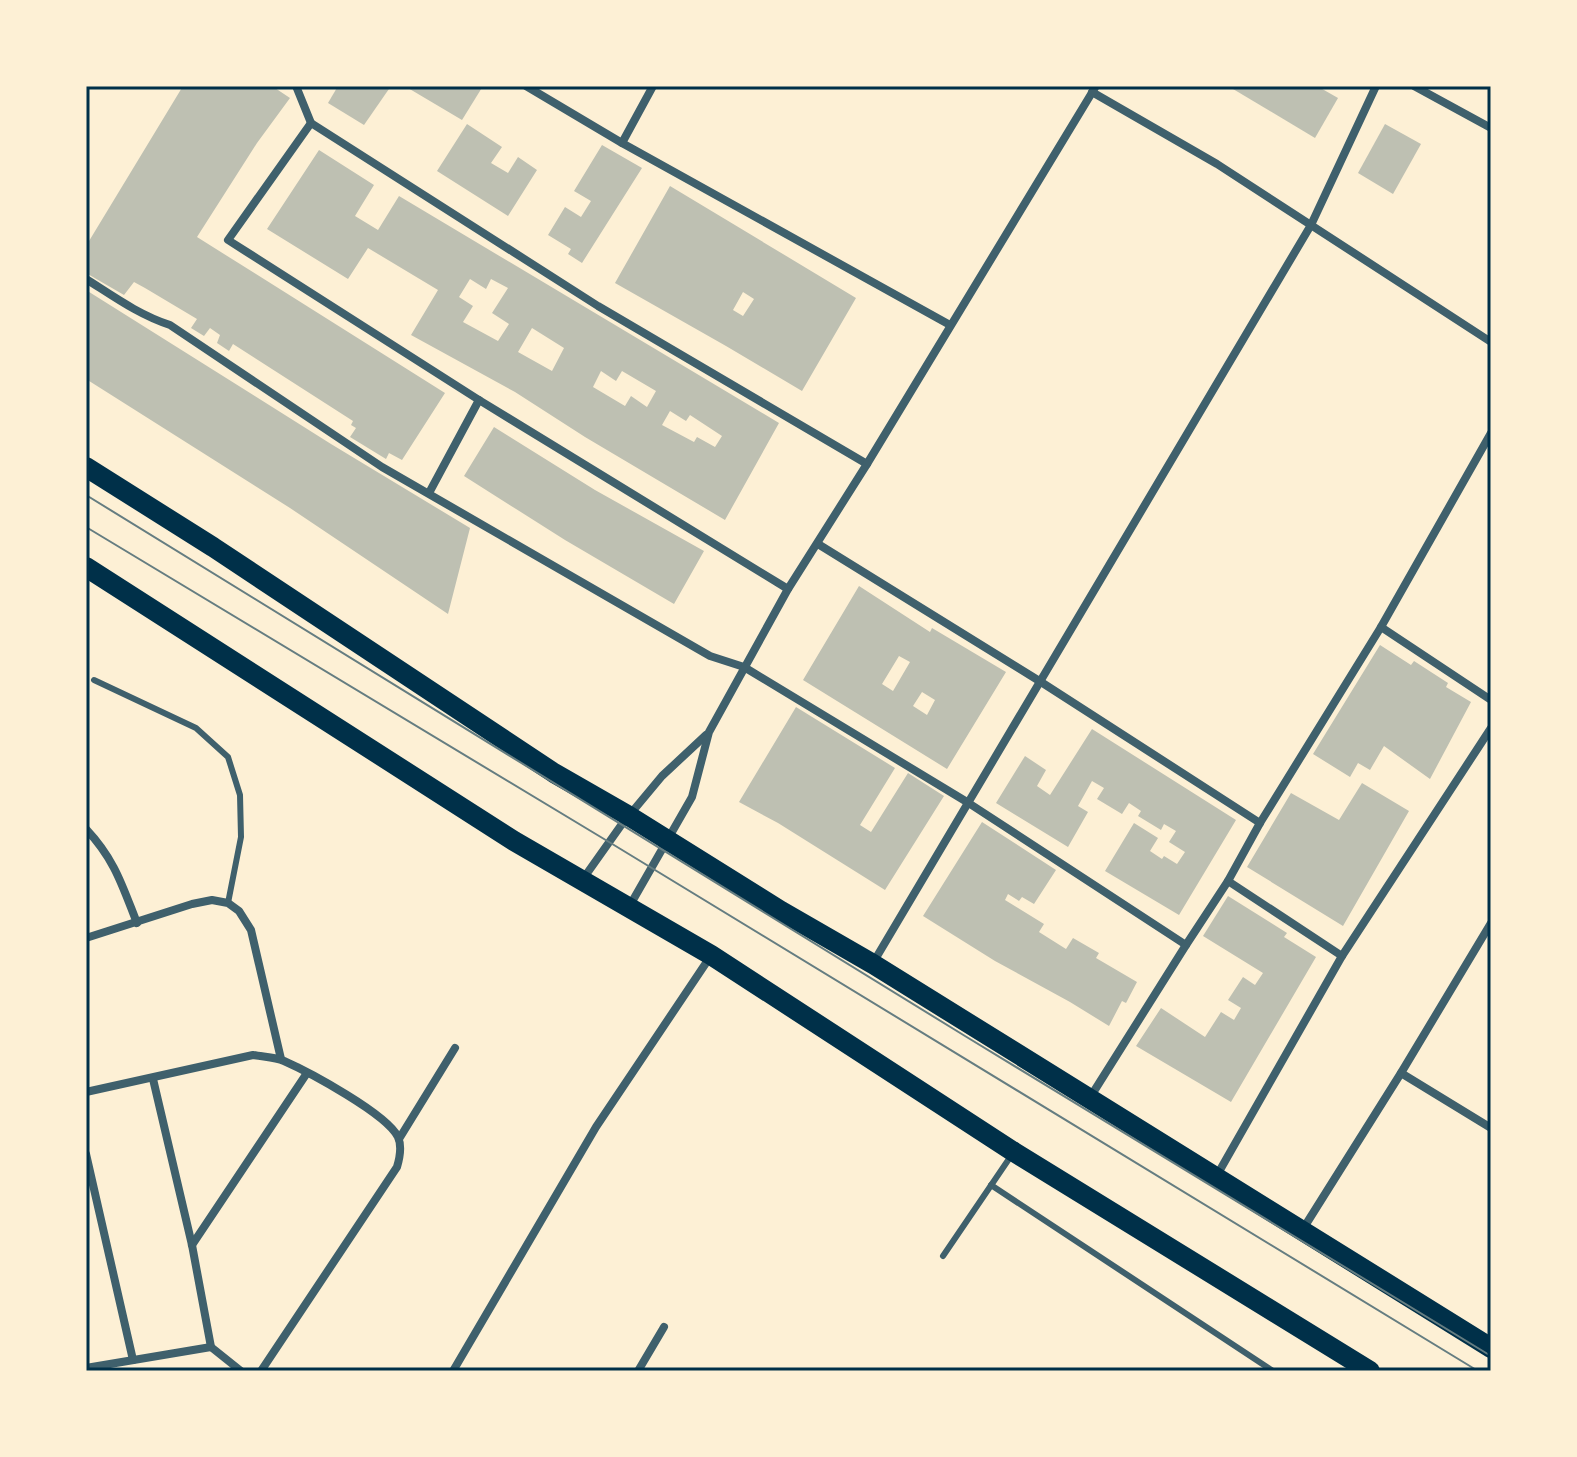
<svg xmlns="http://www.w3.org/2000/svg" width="1577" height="1457" viewBox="0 0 1577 1457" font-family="Overpass,sans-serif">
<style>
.building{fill:#bec0b2;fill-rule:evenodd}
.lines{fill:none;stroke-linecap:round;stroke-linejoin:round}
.service{stroke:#3f606c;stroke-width:6}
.minor{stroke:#3f606c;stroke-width:8}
.primary{stroke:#003049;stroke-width:20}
.tram{stroke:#657d81;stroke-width:2}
.neatline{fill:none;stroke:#003049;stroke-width:3}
</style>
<rect width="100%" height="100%" fill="#fdf0d5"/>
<g class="building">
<polygon points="183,86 272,86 290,98 257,143 197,237 445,393 402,460 389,453 386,459 350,437 356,428 351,425 353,421 233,344 229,351 217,343 220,335 210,328 204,336 191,328 197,319 145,288 134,282 124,295 86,273 86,246"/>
<polygon points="338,86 391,86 364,125 328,103"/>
<polygon points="409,86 483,86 462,120 408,88"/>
<polygon points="1228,86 1317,86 1338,98 1315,138"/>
<polygon points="467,124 502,147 491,163 508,173 518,157 537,170 508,216 437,171"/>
<polygon points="1385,124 1421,144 1393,194 1358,173"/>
<polygon points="602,145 642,168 582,263 568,254 571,249 548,235 565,207 581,217 591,201 574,191"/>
<path d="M319 150 374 185 355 216 378 230 399 196 779 423 725 520 585 437 515 392 411 335 438 290 368 248 348 279 267 229ZM470 279 486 289 491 279 508 288 492 313 509 324 498 341 463 322 473 306 459 297ZM532 328 564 348 552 371 518 352ZM601 371 616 381 622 371 656 391 647 407 631 396 625 406 593 387ZM670 411 686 421 690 415 722 436 715 447 697 437 694 442 662 425Z"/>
<path d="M670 186 856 298 802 391 726 346 615 283ZM743 292 754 299 743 316 733 310Z"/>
<polygon points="86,290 331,444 470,528 448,614 290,508 86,379"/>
<polygon points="494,427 595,490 704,551 674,604 565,540 464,476"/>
<path d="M859 586 930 632 932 628 1006 672 947 769 803 680ZM899 656 910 662 893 691 882 684ZM922 692 935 700 927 715 913 706Z"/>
<polygon points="1380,645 1411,665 1414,661 1448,683 1446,687 1471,702 1430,779 1384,746 1370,770 1358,763 1350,777 1313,754"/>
<polygon points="796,707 895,768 860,825 871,832 908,773 944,796 885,890 778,823 739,802"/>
<polygon points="1092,729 1236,820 1179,915 1105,871 1134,823 1158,838 1150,851 1162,859 1164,856 1177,864 1185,852 1169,842 1176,831 1164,824 1161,830 1138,816 1141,811 1129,803 1122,814 1097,799 1104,788 1092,781 1078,806 1088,812 1068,847 996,803 1025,756 1046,770 1037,786 1050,795"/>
<polygon points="1362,783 1409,811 1343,926 1247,867 1291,793 1339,820"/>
<polygon points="982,822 1056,870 1034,904 1022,897 1019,901 1008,894 1005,900 1044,924 1039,932 1066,949 1073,938 1099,953 1096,958 1137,982 1126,1003 1122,1001 1109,1026 1070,1002 995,961 923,916"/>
<polygon points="1228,896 1287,933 1284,937 1316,957 1231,1102 1136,1046 1161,1008 1205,1037 1221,1012 1234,1020 1241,1008 1228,1000 1243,977 1255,985 1263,973 1203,936"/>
</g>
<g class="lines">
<g class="service">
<polyline points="94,680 196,728 228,757 240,795 241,837 228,903"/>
<polyline points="991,1185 1273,1371"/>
<polyline points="943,1256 1013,1153"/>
</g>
<g class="minor">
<polyline points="296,86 311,123 598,306 867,464"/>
<polyline points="526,86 622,143 950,325"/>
<polyline points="1414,86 1491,128"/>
<polyline points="1092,92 1217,164 1491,342"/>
<polyline points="311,123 228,240 479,400 788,589"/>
<polyline points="622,143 653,86"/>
<path d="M86 279C113 296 139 315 170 325L382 467 710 656 744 667 967 802 1186 945"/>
<polyline points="429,493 479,400"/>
<polyline points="818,544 1041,682 1260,823"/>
<polyline points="1381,627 1491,700"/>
<path d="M86 829C115 860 122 885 137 923"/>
<polyline points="583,879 622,824 662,776 706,735"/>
<polyline points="1228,881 1342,956"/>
<polyline points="629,907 692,797 709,732 788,589 867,464 1096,86"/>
<polyline points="86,938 192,904 212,900 228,903 239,911 251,930 281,1059"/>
<polyline points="873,963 1311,225 1376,86"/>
<polyline points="1401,1073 1491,1128"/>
<polyline points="153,1079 192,1245 211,1347 241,1371"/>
<path d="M86 1092 253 1055C263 1057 275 1057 284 1061 309 1072 387 1114 398 1137 402 1146 400 1157 397 1167L261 1371"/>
<polyline points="1091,1096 1186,945 1228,881 1260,823 1381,627 1491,433"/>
<polyline points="399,1139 455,1048"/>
<polyline points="86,1154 133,1360"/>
<polyline points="1216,1177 1342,956 1491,728"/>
<polyline points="1303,1229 1401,1073 1491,923"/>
<polyline points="192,1245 307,1073"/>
<polyline points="86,1368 211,1347"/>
<polyline points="453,1371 596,1127 710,957"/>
<polyline points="638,1371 664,1327"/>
</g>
<g class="primary">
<polyline points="86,467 213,547 554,773 629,816 781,911 873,964 1491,1348"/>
<polyline points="86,567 514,841 711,955 1014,1152 1370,1371"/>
</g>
<g class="tram">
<polyline points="86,495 965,1036 1491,1356"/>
<polyline points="86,527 609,842 1478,1371"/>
</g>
</g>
<rect width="1577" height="1457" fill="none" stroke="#fdf0d5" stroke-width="176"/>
<rect x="88" y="88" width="1401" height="1281" class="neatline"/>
</svg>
